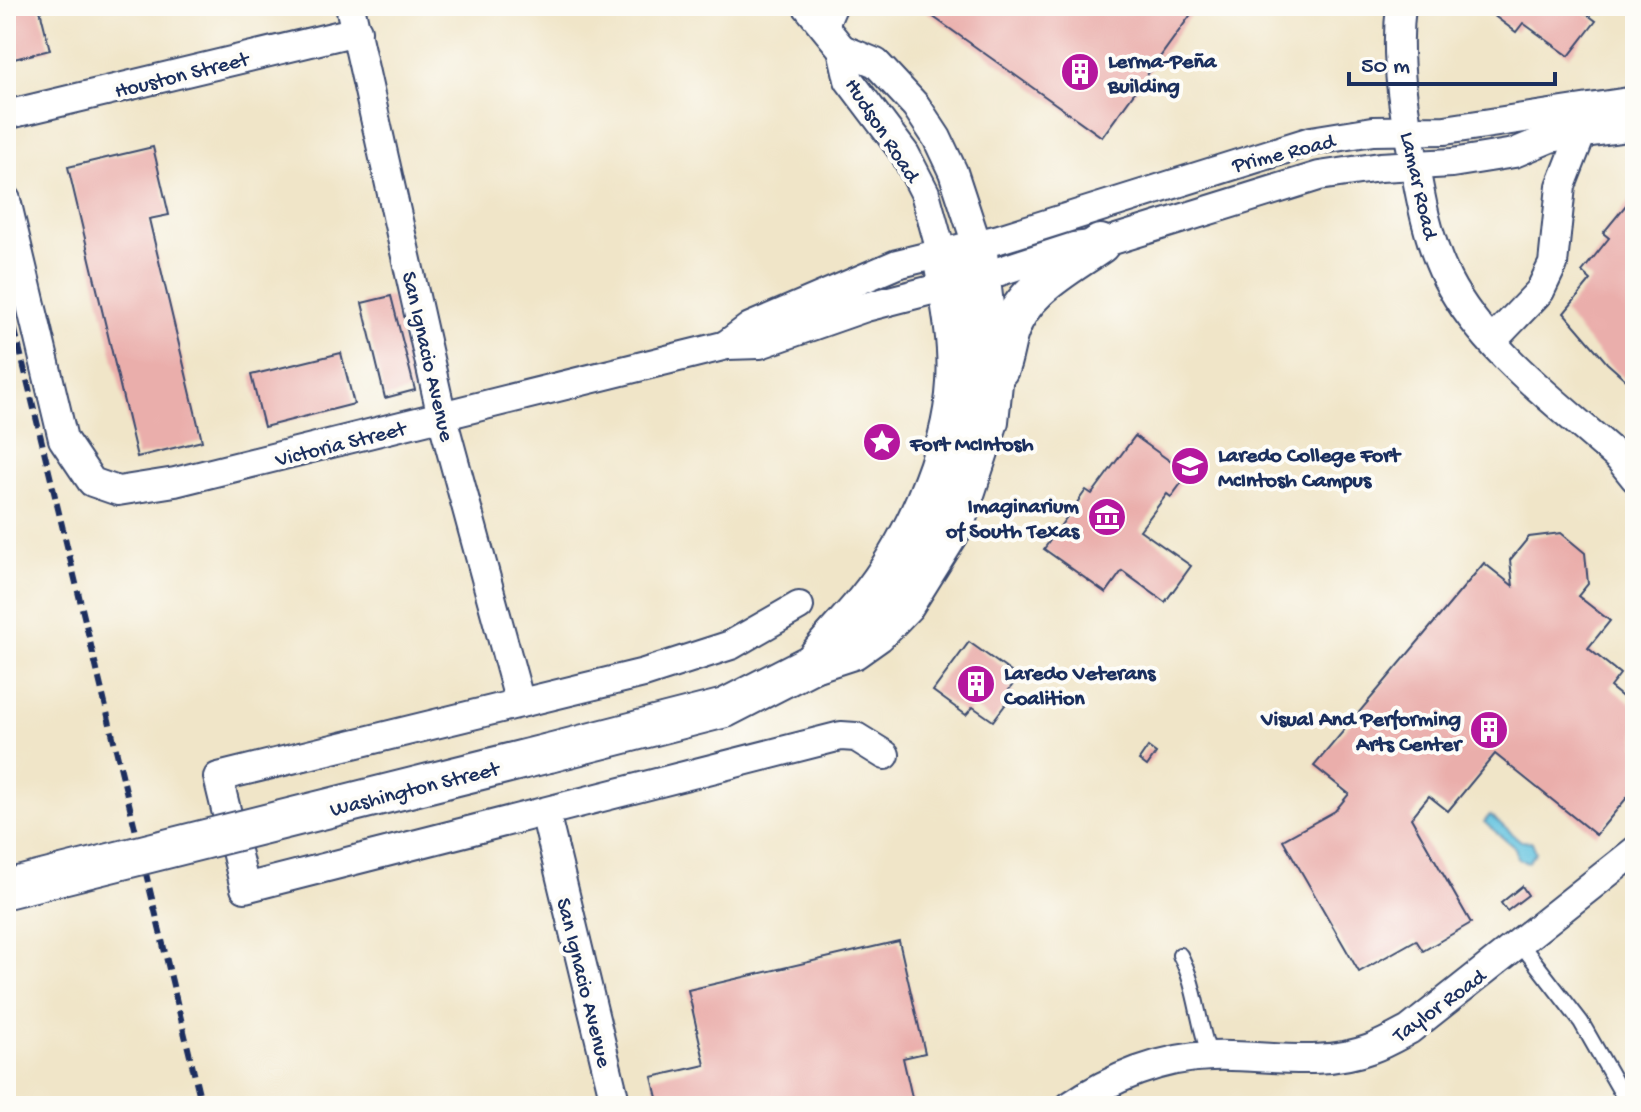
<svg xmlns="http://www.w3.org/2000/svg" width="1641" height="1112" viewBox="0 0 1641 1112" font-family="'Gochi Hand',sans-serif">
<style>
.water{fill:#61c2df;stroke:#3e789e;stroke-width:2}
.building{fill:#eaaeab}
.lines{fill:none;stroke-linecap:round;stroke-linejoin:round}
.service-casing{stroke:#3b4a6e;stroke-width:18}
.minor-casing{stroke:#3b4a6e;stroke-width:32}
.secondary-casing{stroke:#3b4a6e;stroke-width:42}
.service{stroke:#fff;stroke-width:14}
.minor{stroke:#fff;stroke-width:28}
.secondary{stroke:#fff;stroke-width:38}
.rail{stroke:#1b2f5e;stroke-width:6;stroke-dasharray:12 6;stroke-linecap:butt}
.secondary-bridge-casing{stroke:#3b4a6e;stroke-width:42;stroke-linecap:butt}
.secondary-bridge{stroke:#fff;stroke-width:38}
.labels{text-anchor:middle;stroke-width:8;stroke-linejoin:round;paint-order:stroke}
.poi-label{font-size:22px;font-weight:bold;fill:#1b2f5e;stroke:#fdfcf7;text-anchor:start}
.street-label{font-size:22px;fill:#1b2f5e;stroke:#fdfcf7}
</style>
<rect width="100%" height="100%" fill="#fdfcf7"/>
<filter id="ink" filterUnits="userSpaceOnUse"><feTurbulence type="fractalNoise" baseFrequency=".0125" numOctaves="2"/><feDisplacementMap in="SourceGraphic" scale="16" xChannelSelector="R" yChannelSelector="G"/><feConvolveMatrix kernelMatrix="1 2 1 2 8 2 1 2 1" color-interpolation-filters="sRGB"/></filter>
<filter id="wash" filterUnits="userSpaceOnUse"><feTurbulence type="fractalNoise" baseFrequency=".006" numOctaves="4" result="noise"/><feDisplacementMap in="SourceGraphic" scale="32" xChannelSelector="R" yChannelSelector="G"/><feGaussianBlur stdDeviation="1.8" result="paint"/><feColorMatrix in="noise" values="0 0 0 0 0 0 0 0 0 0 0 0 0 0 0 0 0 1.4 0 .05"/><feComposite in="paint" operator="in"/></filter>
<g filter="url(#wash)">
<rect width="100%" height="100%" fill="#f0e5c8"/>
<polygon class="water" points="1490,815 1521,841 1532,842 1536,852 1528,862 1518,859 1515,848 1484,822"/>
<g id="blocks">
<g class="building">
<polygon points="6,6 39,6 50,50 10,60"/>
<polygon points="918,6 1197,6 1102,137"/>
<polygon points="1481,6 1576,6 1596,21 1569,56 1523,23 1516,32"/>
<polygon points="153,147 169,215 149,219 202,441 137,457 68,167"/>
<polygon points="1635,194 1635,388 1607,363 1564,313 1591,280 1582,272 1609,238 1603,233"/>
<polygon points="391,296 415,390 385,398 362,303"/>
<polygon points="341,353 354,404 264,427 251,375"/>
<polygon points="1135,436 1188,474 1171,497 1167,494 1140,530 1191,566 1165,602 1122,571 1106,593 1044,549 1086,490 1092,494"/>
<polygon points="1561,533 1585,553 1588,584 1578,596 1610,621 1588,648 1620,674 1610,687 1635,707 1635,788 1596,835 1495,754 1448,811 1429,796 1411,818 1471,923 1423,951 1416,940 1359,972 1283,840 1335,811 1349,794 1314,766 1484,563 1513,586 1510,560 1529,537"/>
<polygon points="969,642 1018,677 1009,690 1014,693 993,721 973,707 966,715 933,691"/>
<polygon points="1148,747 1156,753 1147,766 1139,760"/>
<polygon points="1522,886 1528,895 1507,911 1501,903"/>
<polygon points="899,941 925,1053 903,1058 914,1106 659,1106 652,1077 705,1065 688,990"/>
</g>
</g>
</g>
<g filter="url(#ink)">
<use href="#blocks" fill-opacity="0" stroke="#3b4a6e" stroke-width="2"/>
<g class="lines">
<defs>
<g id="service">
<polyline points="829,31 840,6"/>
<polyline points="1520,943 1581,1022 1629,1106"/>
<path d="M1180 955C1197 987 1197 1022 1210 1056"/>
</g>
<g id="minor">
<polyline points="350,6 442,417 520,703"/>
<polyline points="807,6 842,49 849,80 905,154 925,193 942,255"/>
<path d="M1401 6C1395 53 1402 104 1412 151 1420 195 1427 239 1447 279 1484 351 1560 405 1619 458L1635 478"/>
<polyline points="842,49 876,63 916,106 937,138 953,172 977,245"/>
<polyline points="6,115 357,31"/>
<polyline points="6,200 63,439 92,482 118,491 175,482 727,345 760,344 866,307 982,277 1074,247 1100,244 1319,176 1380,167 1452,163 1514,153 1550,138 1635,126"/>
<polyline points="1492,341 1540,291 1553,264 1561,186 1582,132"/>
<polyline points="727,344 750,327 897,264 999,239 1311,141 1373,131 1445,130 1635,101"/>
<polyline points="799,606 731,645 644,673 218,777 245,888 841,736 856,737 885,755"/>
<polyline points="545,812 616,1106"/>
<path d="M1070 1106C1111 1078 1162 1057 1212 1056 1264 1054 1320 1068 1370 1049 1384 1044 1396 1037 1409 1030L1635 851"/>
</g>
<g id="secondary">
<path d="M999 369C1004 357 1005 344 1009 332 1023 289 1066 268 1100 244"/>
<path d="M813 663C829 641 848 623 865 602 911 546 952 455 956 383 959 340 949 296 942 255"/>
<polyline points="549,753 725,708 813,663 853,650 877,633 905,604 955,524 989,421 993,383 977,245"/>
</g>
</defs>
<use href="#service" class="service-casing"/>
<use href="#minor" class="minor-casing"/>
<use href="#secondary" class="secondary-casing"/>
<use href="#service" class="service"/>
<use href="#minor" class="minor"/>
<use href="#secondary" class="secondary"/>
<polyline class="rail" points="6,293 202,1106"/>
<defs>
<polyline id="secondary-bridge" points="6,889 549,753"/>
</defs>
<use href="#secondary-bridge" class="secondary-bridge-casing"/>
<use href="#secondary-bridge" class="secondary-bridge"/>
</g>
</g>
<defs>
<symbol id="building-disc" viewBox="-11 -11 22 22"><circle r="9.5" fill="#b5179e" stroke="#fdfcf7"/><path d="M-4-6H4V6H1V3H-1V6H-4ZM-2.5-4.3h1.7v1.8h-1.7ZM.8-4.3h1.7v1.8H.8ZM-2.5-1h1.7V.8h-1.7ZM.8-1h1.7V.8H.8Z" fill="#fff"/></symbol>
<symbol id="sight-disc" viewBox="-11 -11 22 22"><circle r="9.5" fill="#b5179e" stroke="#fdfcf7"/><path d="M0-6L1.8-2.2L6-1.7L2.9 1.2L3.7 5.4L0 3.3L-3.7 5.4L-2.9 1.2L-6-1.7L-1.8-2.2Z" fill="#fff"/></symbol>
<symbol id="university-disc" viewBox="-11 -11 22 22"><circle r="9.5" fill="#b5179e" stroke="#fdfcf7"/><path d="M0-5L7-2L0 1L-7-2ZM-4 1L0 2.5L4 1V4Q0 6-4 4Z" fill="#fff"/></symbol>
<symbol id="museum-disc" viewBox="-11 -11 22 22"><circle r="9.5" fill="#b5179e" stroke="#fdfcf7"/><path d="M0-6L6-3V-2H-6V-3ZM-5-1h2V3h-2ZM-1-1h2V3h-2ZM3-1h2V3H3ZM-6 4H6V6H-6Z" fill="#fff"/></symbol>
</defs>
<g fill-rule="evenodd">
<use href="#building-disc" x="1058" y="50" width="44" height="44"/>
<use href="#sight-disc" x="860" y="420" width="44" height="44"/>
<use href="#university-disc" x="1168" y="444" width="44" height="44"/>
<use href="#museum-disc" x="1085" y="495" width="44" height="44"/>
<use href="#building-disc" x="954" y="662" width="44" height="44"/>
<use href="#building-disc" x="1467" y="708" width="44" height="44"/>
</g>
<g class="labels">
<g class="poi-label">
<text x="1108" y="67">Lerma-Peña<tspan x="1108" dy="25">Building</tspan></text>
<text x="910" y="450">Fort McIntosh</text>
<text x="1218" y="461">Laredo College Fort<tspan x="1218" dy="25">McIntosh Campus</tspan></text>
<text x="1079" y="512" text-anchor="end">Imaginarium<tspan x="1079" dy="25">of South Texas</tspan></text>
<text x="1004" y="679">Laredo Veterans<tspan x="1004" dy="25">Coalition</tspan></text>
<text x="1461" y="725" text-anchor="end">Visual And Performing<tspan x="1461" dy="25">Arts Center</tspan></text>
</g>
<g class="street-label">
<text transform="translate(181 73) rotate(-14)" y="8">Houston Street</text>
<text transform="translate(884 129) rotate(57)" y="8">Hudson Road</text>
<text transform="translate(1283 151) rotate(-14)" y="8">Prime Road</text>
<text transform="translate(1421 185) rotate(77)" y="8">Lamar Road</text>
<text transform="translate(430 356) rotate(77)" y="8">San Ignacio Avenue</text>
<text transform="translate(340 442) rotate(-14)" y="8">Victoria Street</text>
<text transform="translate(414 787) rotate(-14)" y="8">Washington Street</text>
<text transform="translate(586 982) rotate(76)" y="8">San Ignacio Avenue</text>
<text transform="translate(1438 1004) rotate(-36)" y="8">Taylor Road</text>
</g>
</g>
<rect width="1641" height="1112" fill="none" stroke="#fdfcf7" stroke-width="32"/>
<path d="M1349 72v12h206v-12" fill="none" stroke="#1b2f5e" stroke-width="4"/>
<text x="1361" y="72" font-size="24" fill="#1b2f5e" stroke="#fdfcf7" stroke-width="6" paint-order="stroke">50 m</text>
</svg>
